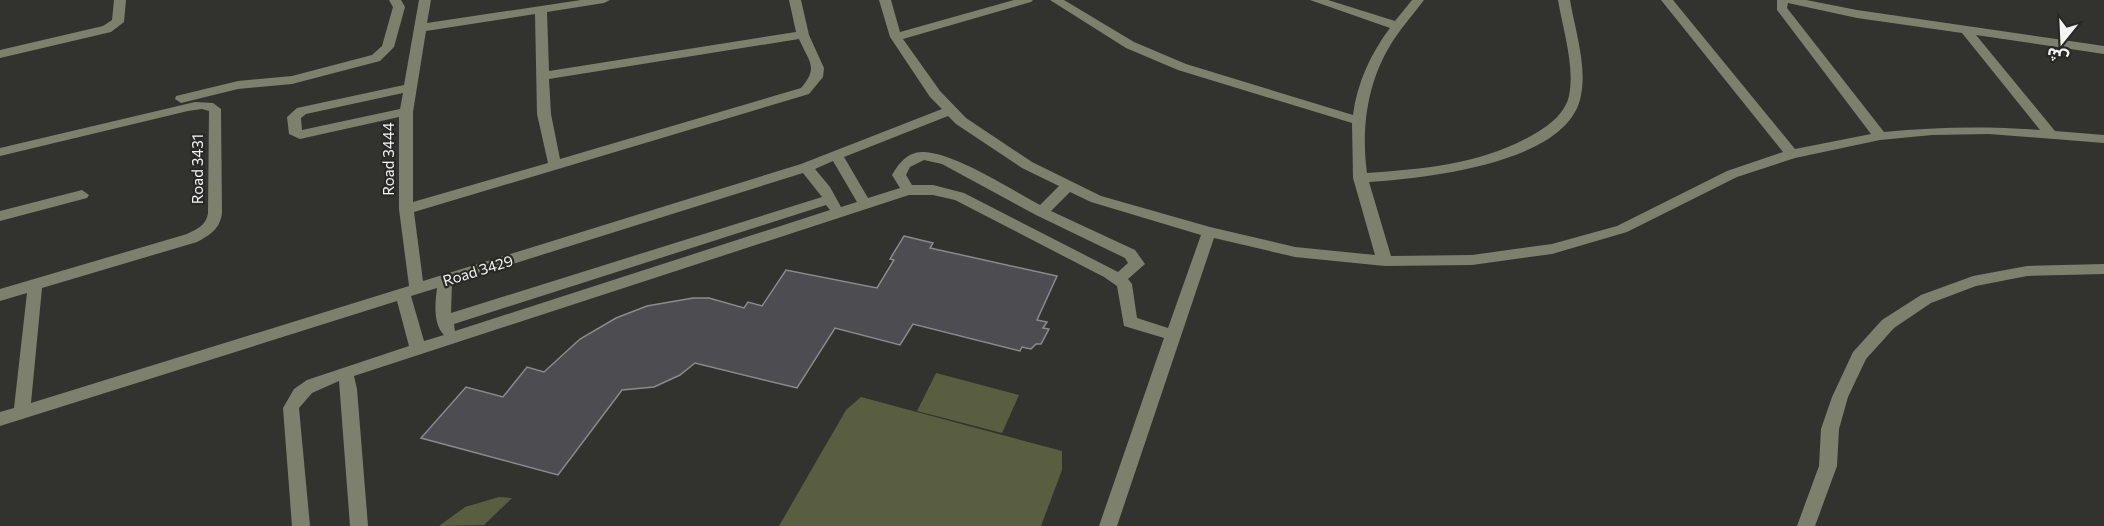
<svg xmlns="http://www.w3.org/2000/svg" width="2104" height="526" viewBox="0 0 2104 526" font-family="Commissioner,'Noto Sans Arabic',sans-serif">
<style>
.green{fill:#5a5e41}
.building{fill:#4d4c51;stroke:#8b8a8f;stroke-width:1.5}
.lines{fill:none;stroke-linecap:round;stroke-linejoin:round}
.minor{fill:#7d806d;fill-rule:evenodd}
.labels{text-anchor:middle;stroke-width:4.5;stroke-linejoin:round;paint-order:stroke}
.street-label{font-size:15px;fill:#f4f5f2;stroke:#282925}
</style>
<rect width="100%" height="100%" fill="#32332f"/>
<g class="green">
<polygon points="936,373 1019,395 1002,433 917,411"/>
<polygon points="861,397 1062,451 1062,470 1041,526 779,526 846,410"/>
<polygon points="499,497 512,498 484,525 439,526 465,507"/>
</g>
<polygon class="building" points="904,236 933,243 930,248 1057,276 1037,320 1047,322 1043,328 1049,329 1041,344 1036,344 1031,349 1022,347 1020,351 913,324 900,345 835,328 797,388 695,363 680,375 654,387 622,390 558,475 421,438 466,387 503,397 527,367 544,372 580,339 616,318 647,306 693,298 709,298 744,308 748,302 762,306 786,270 877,288 894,260 890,259"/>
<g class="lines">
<g class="minor">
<polygon points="114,0 126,0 124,22 111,32 0,58 0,50 103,26 112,20"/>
<polygon points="389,0 401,0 405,7 394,47 380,61 292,84 238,89 181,103 175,99 176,96 238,81 292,76 372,55 382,46 393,7"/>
<path d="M419 0H431L427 23 581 0H610L604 3 547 12 549 71 796 32 789 0H801L809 35 824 68 823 77 809 94 414 212 423 281 801 164 942 109 930 97 890 37 879 0H891L900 32 1014 0H1033L1031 2 903 39 940 91 966 118 1032 162 1101 196 1210 227 1295 247 1375 255 1353 178 1352 123 1178 70 1126 48 1050 0H1064L1134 42 1186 64 1353 115C1357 83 1371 53 1390 28L1310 0H1328L1395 21 1412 0H1424C1413 15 1400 29 1391 44 1367 83 1361 129 1367 173 1427 169 1484 164 1536 133 1550 125 1565 113 1569 96 1575 66 1563 30 1558 0H1570C1575 30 1587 65 1581 95 1570 164 1423 178 1369 182L1391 256 1472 255 1552 244 1617 226 1727 171 1783 152 1661 0H1673L1795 149 1871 134 1777 10V0H1806L1857 10 2104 46V54L1976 35 2055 131 2104 135V143L1989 134 1932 135 1880 140 1795 158 1737 177 1627 232 1552 254 1472 265 1385 266 1295 257 1214 238 1117 526H1099L1164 338 1124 326 1117 286 1104 277 955 200 933 195H909L354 376 357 389 368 526H350L339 381 312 393 299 408 310 526H292L283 408 294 389 307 380 409 346 397 301 0 426V412L14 408 27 293 0 301V289L187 234C197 229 206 226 208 213L209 111 202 109 188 111 0 156V148L195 102 213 103 221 109 222 213C220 229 210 235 197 242L42 288 31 403 409 286 399 209V117L300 139 289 134 287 117 297 108 404 85ZM1788 3 1857 18 1962 33 2040 130C1987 126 1936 127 1884 132L1787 8ZM535 14 537 114 548 163 413 202V112L426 31ZM799 39C809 62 819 67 801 88L560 159 551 114 549 79ZM403 93 400 109 302 130 301 118 306 114ZM948 116 956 124 1022 168 1059 186 1040 205C1010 189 957 154 924 152 908 151 899 163 892 175L900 188 868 198 844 157ZM924 160 942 164 1036 215 1125 258 1128 263 1118 272 964 193 933 185H912L906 175 910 167ZM833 161 857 202 841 207 830 187 815 169ZM803 173 822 197 451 313 452 283ZM1070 192 1091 202 1201 235 1168 328 1137 318 1132 284 1128 279 1145 264 1135 250 1051 211ZM826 205 830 210 455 331 454 324ZM437 288C435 303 433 324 444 335L424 341 411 296Z"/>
<polygon points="82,190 89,195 87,198 0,221 0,211"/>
<polygon points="2104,264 2104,274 2027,276 1976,286 1931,303 1894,328 1866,359 1848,397 1839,429 1837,466 1815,526 1797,526 1819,466 1821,429 1832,397 1853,352 1882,320 1921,295 1973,276 2027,266"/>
</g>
</g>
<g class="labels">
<g class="street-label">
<text transform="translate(389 159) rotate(-90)" y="5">Road 3444</text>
<text transform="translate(198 169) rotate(-90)" y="5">Road 3431</text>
<text transform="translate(478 271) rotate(-17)" y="5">Road 3429</text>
</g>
</g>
<g transform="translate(2062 42) rotate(198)" stroke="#282925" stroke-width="4.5" paint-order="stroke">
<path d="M0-4.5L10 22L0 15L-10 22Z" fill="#f4f5f2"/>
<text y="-9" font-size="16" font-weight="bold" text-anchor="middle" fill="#f4f5f2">ش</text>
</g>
</svg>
